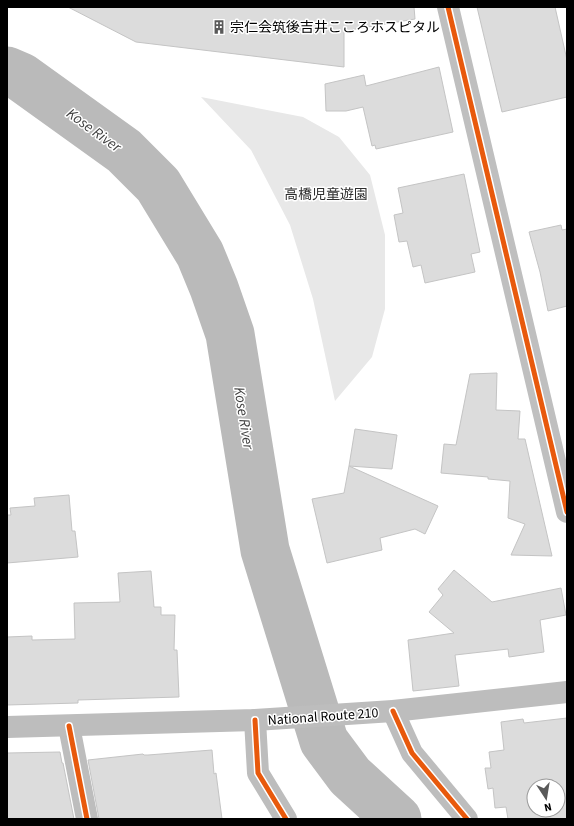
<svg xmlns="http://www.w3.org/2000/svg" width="574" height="826" viewBox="0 0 574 826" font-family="'Source Sans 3','Noto Sans JP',sans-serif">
<rect width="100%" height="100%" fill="#fff"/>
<path fill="#e8e8e8" d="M201,97l102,20 36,20 31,38 15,60v74l-13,48 -37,44 -22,-102 -23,-74 -39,-75z"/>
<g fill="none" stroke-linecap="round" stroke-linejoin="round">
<path stroke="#bababa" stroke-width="49" d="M7,71l14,6 103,74 34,34 42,69 14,34 16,46 35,216 59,191 26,35 47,43"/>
</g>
<g fill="#dcdcdc" stroke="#c4c4c4" fill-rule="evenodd">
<path d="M68,7h346l1,12 -71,12v36l-208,-25z"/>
<path d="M477,7h78l12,53v37l-65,15z"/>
<path d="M439,67l14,65 -77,17 -1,-4 -3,1 -9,-39 -17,4h-20l-1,-27 39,-9 2,11z"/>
<path d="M464,174l16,78 -9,2 4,18 -50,11 -4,-18 -8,2 -6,-26 -8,1 -5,-27 9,-2 -5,-25z"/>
<path d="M561,225l1,5 5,-1v77l-19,5 -8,-39 -11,-40z"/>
<path d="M497,373l-1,37 24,1 -2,28h7l27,117 -41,-1 14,-31 -17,-6 2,-37 -22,-2v-2l-47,-4 3,-29 12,1 14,-71z"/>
<path d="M355,429l42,6 -5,34 -43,-3z"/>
<path d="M349,466l89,40 -13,28 -10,-5 -35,9 2,12 -55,13 -15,-64 32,-6z"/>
<path d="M69,495l3,36h3l3,26 -71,6v-48h4l-1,-7 25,-2 -1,-8z"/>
<path d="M454,570l38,32 69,-14 5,27 -26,5 4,32 -35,5 -1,-8 -53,6 4,31 -46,5 -5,-51 46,-7 -25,-21 14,-17 -5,-6z"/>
<path d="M151,571l3,36h7v8h14l-1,35h3l2,47 -101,3v3l-71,2v-68l25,-1v4l43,-1 -1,-36 46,-1 -2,-29z"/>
<path d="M567,718v101h-59l-2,-12 -11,1 -2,-20 -5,1 -3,-21h6l-2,-16 15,-2 -3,-28 22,-3 1,4zM534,786h24v24h-24z"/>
<path d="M212,750l2,24 2,-1 6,46h-123l-11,-59 55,-6 1,1h4z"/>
<path d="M60,752l2,11h1l11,56h-67v-66z"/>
</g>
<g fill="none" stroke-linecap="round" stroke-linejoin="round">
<g stroke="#bdbdbd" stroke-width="22">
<path d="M393,711l19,42 55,66"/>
<path d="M255,720l3,53 28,46"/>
<path d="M69,726l18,93"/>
</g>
<path stroke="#bfbfbf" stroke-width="22" d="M448,7l119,505"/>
<path stroke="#bdbdbd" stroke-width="22" d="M7,727l248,-7 138,-9 174,-19"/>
<defs>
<g id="cycleway">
<path d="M448,7l119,505"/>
<path d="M393,711l19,42 55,66"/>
<path d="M255,720l3,53 28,46"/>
<path d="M69,726l18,93"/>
</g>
</defs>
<use href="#cycleway" stroke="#fff" stroke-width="8"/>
<use href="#cycleway" stroke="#e8590c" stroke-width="5"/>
</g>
<defs>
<symbol id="building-bare" viewBox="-9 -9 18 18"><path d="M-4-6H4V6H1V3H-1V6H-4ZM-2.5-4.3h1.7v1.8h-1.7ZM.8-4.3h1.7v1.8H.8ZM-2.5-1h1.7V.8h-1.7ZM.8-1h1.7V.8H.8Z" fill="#595959" stroke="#fff" stroke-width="2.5" paint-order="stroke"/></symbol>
</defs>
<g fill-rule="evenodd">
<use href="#building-bare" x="209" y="17" width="20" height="20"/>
</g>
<g text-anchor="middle" stroke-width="3" stroke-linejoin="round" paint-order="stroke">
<g font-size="14" fill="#000" stroke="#fff" text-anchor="start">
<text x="230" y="32">宗仁会筑後吉井こころホスピタル</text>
</g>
<g font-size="14" fill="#2d2d2d" stroke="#fff">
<text x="326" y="199">高橋児童遊園</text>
</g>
<g font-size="14" fill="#000" stroke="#fff">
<text transform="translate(323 716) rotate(-4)" y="5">National Route 210</text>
</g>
<g font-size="15" font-style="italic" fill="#3e3e3e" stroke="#fff">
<text transform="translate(94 130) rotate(36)" y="5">Kose River</text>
<text transform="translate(244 418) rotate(81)" y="5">Kose River</text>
</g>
</g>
<rect width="574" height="826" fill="none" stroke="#000000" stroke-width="16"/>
<g transform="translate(546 798) rotate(168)"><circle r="19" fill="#ffffff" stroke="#999999"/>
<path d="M0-3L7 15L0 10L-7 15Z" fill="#595959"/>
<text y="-6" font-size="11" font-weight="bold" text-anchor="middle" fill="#000000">N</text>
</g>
</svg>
